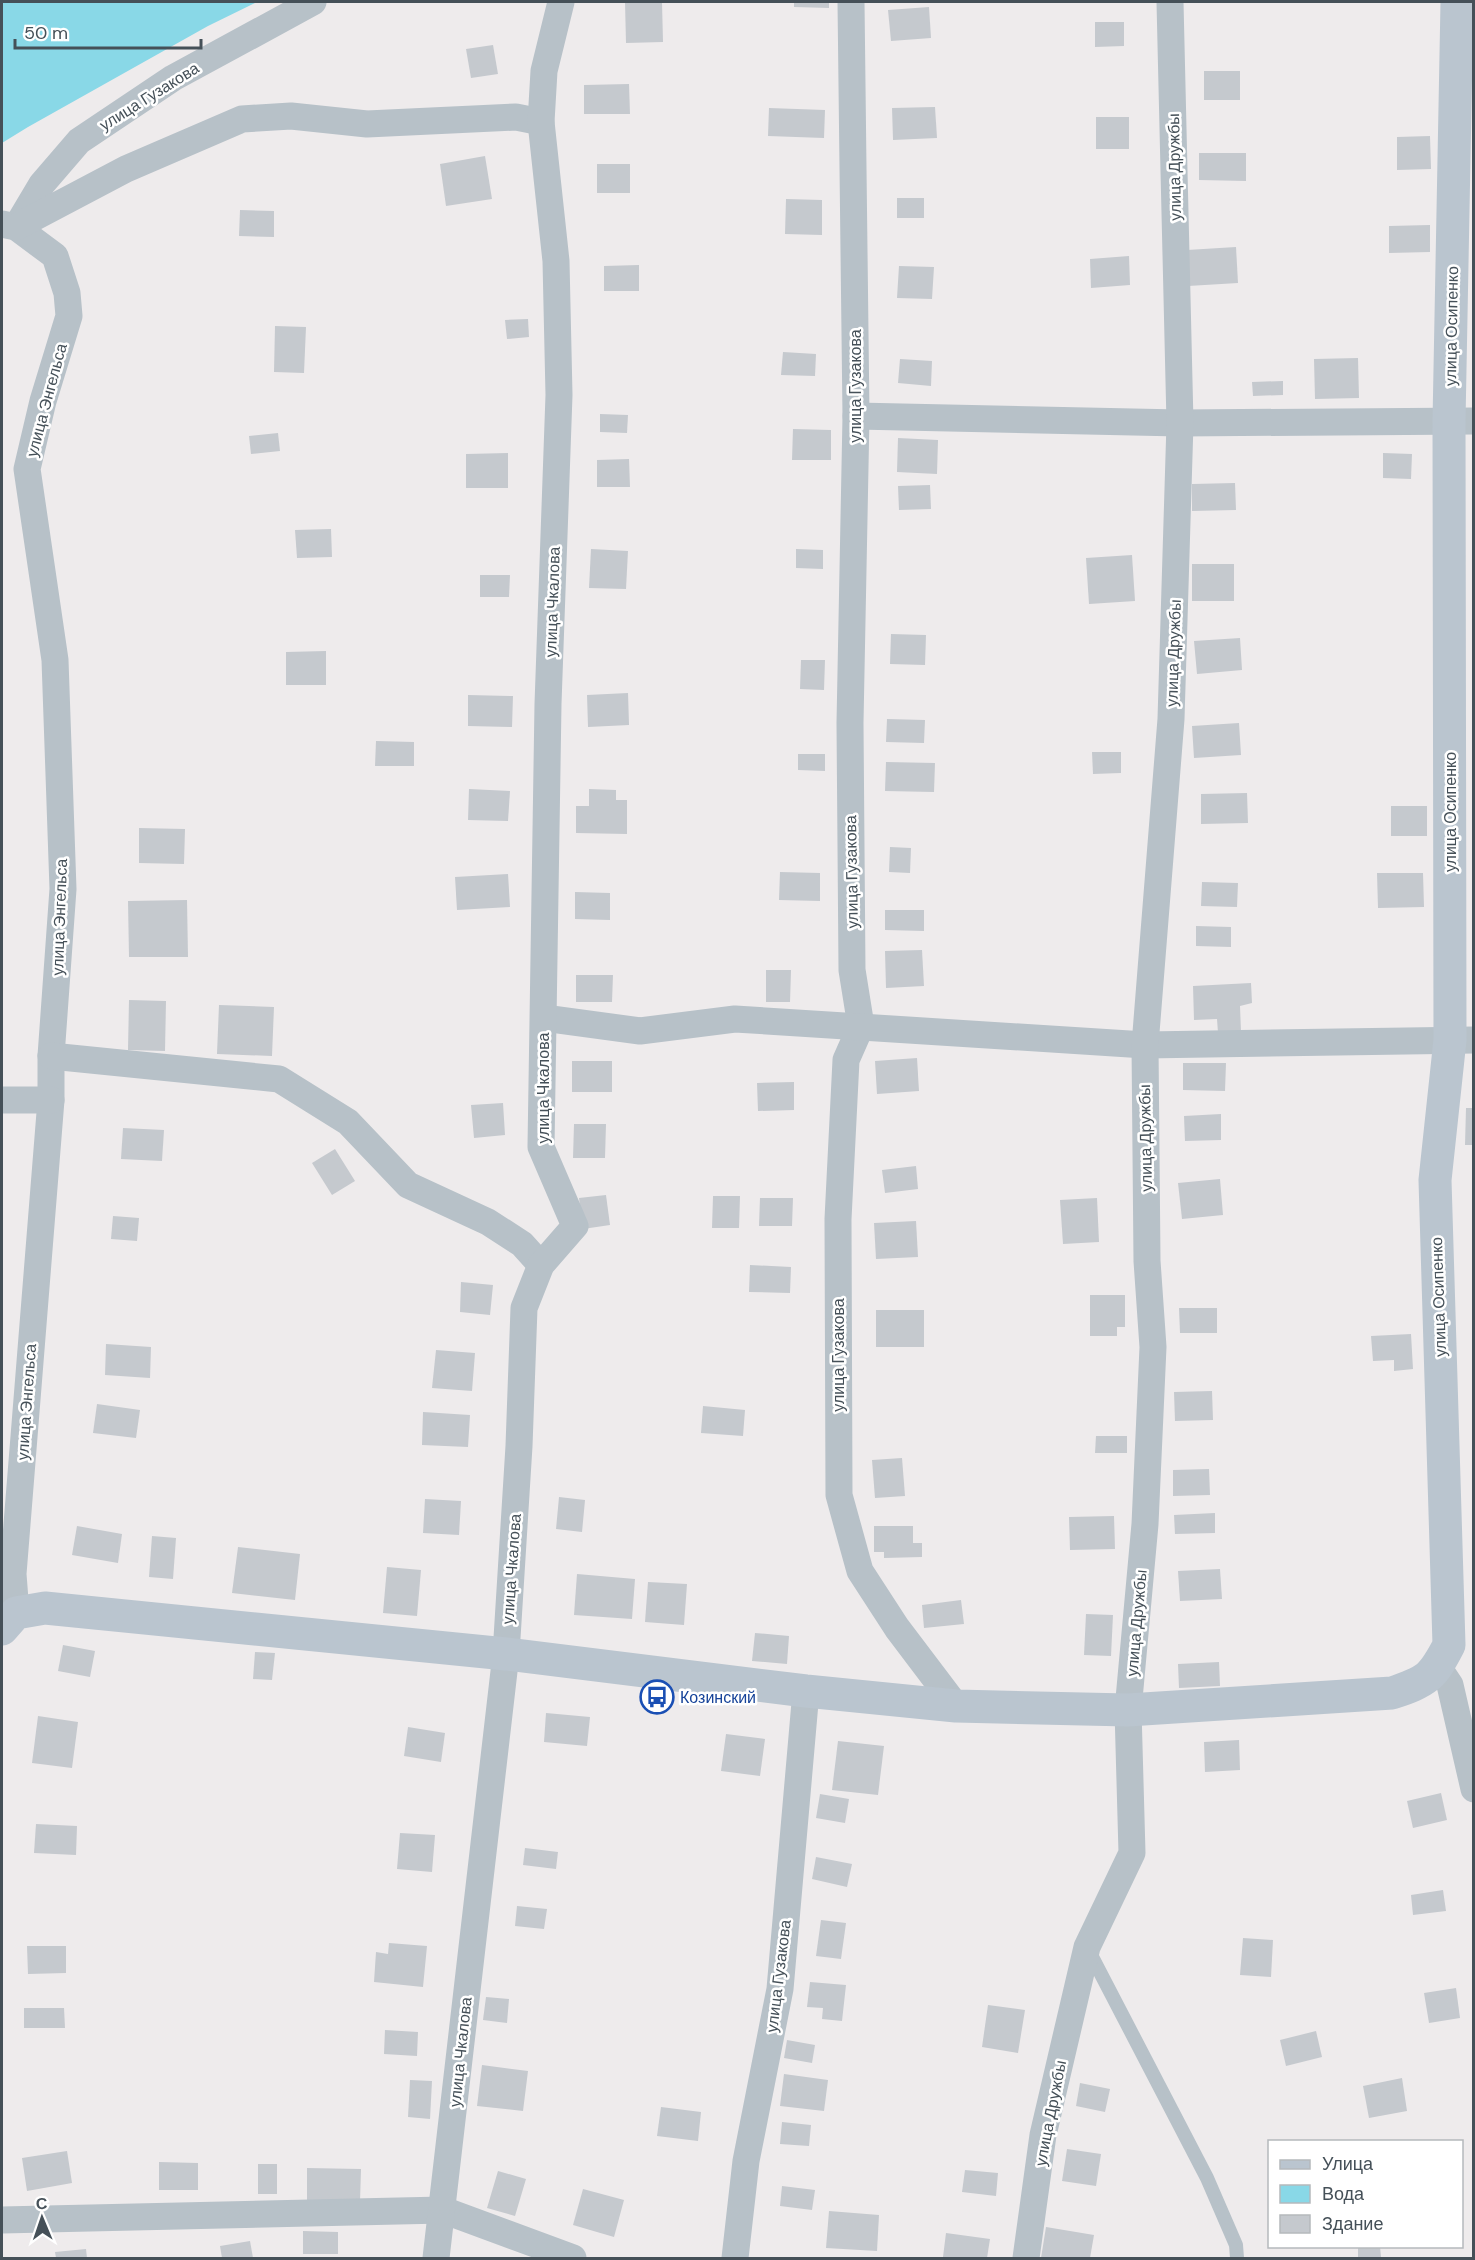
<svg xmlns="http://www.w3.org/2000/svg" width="1475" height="2260" viewBox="0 0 1475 2260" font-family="'DM Sans',sans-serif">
<rect width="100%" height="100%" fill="#eeebec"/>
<path fill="#89d8e7" d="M2,2h255l-49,24 -180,101 -26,16z"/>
<g fill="#c5c9ce">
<path d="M625,2h37l1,40 -37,1z"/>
<path d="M794,2h35v6l-35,-1z"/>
<path d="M929,7l2,31 -40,3 -3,-31z"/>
<path d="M1095,22h29v24l-29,1z"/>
<path d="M493,45l5,29 -27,4 -5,-29z"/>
<rect x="1204" y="71" width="36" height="29"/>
<path d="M629,84l1,30h-46v-29z"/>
<path d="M935,107l2,31 -44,2 -1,-32z"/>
<path d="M769,108l56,2 -1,28 -56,-2z"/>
<rect x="1096" y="117" width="33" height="32"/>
<path d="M1430,136l1,33 -34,1v-33z"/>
<path d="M1199,153h47v28l-47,-1z"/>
<path d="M485,156l7,43 -46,7 -6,-42z"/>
<rect x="597" y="164" width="33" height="29"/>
<rect x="897" y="198" width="27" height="20"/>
<path d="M786,199l36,1v35l-37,-1z"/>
<path d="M240,210l34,1v26l-35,-1z"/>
<path d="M1430,225v27l-41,1v-27z"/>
<path d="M1236,247l2,36 -50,3 -1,-36z"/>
<path d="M1129,256l1,29 -39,3 -1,-29z"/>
<path d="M639,265v26h-35v-25z"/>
<path d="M899,266l35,1 -2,32 -35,-1z"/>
<path d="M528,319l1,18 -22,2 -2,-19z"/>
<path d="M275,326l31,1 -2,46 -30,-1z"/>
<path d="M783,352l33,2 -1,22 -34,-1z"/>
<path d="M1358,358l1,40 -44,1 -1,-40z"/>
<path d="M900,359l32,2 -1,25 -33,-3z"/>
<path d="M1283,381v14l-30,1 -1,-14z"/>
<path d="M600,414l28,1 -1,18 -27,-1z"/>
<path d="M793,429l38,1v30h-39z"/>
<path d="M278,433l2,18 -29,3 -2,-18z"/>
<path d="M898,438l40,2 -1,34 -40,-2z"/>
<path d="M508,453v35h-42v-34z"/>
<path d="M1383,453l29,1 -1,25 -28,-1z"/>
<path d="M629,459l1,28h-33v-27z"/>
<path d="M1235,483l1,27 -44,1v-27z"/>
<path d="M930,485l1,24 -32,1 -1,-24z"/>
<path d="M331,529l1,28 -35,1 -2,-28z"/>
<path d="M591,549l37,2 -2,38 -37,-1z"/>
<path d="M796,549l27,1v19l-27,-1z"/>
<path d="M1132,555l3,46 -46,3 -3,-46z"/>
<rect x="1192" y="564" width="42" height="37"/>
<path d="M480,575h30l-1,22h-29z"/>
<path d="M891,634l35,1 -1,30 -35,-1z"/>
<path d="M1240,638l2,32 -45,4 -3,-33z"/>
<path d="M326,651v34h-40v-33z"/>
<path d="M801,660h24l-1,30 -24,-1z"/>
<path d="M628,693l1,32 -41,2 -1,-32z"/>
<path d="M468,695l45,1 -1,31 -44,-1z"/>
<path d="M887,719l38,1 -1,23 -38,-1z"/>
<path d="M1239,723l2,32 -47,3 -2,-32z"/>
<path d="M376,741l38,1v24h-39z"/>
<path d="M1092,752h29v21l-28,1z"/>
<path d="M798,754h27v17l-27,-1z"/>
<path d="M886,762l49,1 -1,29 -49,-1z"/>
<path d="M469,789l41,2 -2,30 -40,-1z"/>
<path d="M589,789l27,1v10h11v34l-51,-1v-27h13z"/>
<path d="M1247,793l1,30 -47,1v-30z"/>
<rect x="1391" y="806" width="36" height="30"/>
<path d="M139,828l46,1 -1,35 -45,-1z"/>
<path d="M890,847l21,1 -1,25 -21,-1z"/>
<path d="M780,872l40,1v28l-41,-1z"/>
<path d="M1377,873h46l1,34 -46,1z"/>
<path d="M508,874l2,33 -53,3 -2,-33z"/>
<path d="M1202,882l36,1 -1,24 -36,-1z"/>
<path d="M575,892l35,1v27l-35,-1z"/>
<path d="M187,900l1,57h-59l-1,-56z"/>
<path d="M885,910h39v21l-39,-1z"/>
<path d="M1196,926l35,1v20l-35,-1z"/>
<path d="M922,950l2,36 -38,2 -1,-37z"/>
<path d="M766,970h25l-1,32h-24z"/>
<path d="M576,975h37l-1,27h-36z"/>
<path d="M1251,983l1,20 -12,3 1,26 -23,1 -1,-14 -23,1 -1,-34z"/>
<path d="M129,1000l37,1 -1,50 -37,-1z"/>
<path d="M219,1005l55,2 -2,49 -55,-2z"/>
<path d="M917,1058l2,33 -42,3 -2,-33z"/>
<rect x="572" y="1061" width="40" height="31"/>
<path d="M1183,1063h43l-1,28 -42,-1z"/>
<path d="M794,1082v28l-36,1 -1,-28z"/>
<path d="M503,1103l2,32 -31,3 -3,-33z"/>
<path d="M1466,1108h8v37h-9z"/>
<path d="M1221,1114v26l-36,1 -1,-25z"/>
<path d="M574,1124h32l-1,34h-32z"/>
<path d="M123,1128l41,2 -2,31 -41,-2z"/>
<path d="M335,1149l20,32 -23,14 -20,-32z"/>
<path d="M916,1166l2,23 -33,4 -3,-23z"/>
<path d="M1220,1179l3,36 -41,4 -4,-36z"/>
<path d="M606,1195l4,30 -27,4 -4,-31z"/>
<path d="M713,1196h27l-1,32h-27z"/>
<path d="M760,1198h33l-1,28h-33z"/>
<path d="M1097,1198l2,44 -36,2 -3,-44z"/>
<path d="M113,1216l26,2 -2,23 -26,-2z"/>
<path d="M916,1221l2,36 -42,2 -2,-36z"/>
<path d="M750,1265l41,2 -1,26 -41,-1z"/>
<path d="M461,1282l32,3 -3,30 -30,-3z"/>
<path d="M1090,1295h35v32h-8v9h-27z"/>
<path d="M1179,1308h38v25h-37z"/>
<rect x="876" y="1310" width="48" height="37"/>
<path d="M1411,1334l2,35 -19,2v-11l-21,1 -2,-25z"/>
<path d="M106,1344l45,3 -1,31 -45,-3z"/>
<path d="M436,1350l39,3 -3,38 -40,-3z"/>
<path d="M1212,1391l1,29 -38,1 -1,-29z"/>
<path d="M97,1404l43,6 -4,28 -43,-5z"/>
<path d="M703,1406l42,4 -2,26 -42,-3z"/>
<path d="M423,1412l47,3 -2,32 -46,-2z"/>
<path d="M1096,1436h31v17h-32z"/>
<path d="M902,1458l3,38 -30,2 -3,-38z"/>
<path d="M1209,1469l1,26 -37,1v-26z"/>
<path d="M559,1497l26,3 -3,32 -26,-3z"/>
<path d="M425,1499l36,2 -2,34 -36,-2z"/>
<path d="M1215,1513v20l-40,1 -1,-19z"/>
<path d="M1114,1516l1,33 -45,1 -1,-33z"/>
<path d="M77,1526l45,8 -4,29 -46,-8z"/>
<path d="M874,1526h39v17h9v14l-38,1v-6h-10z"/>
<path d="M152,1536l24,2 -3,41 -24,-2z"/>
<path d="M238,1547l62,7 -5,46 -63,-7z"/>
<path d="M387,1567l34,3 -4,46 -34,-3z"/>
<path d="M1220,1569l2,30 -42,2 -2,-30z"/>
<path d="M577,1574l58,5 -3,40 -58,-4z"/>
<path d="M648,1582l39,2 -3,41 -39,-3z"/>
<path d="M961,1600l3,24 -40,4 -2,-23z"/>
<path d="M1086,1614l27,1 -2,41 -27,-1z"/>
<path d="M755,1633l34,3 -2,28 -35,-3z"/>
<path d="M63,1645l32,6 -5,26 -32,-6z"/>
<path d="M255,1652l20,1 -3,27 -19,-1z"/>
<path d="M1219,1662l1,24 -41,2 -1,-24z"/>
<path d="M546,1713l44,4 -3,29 -43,-4z"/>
<path d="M38,1716l40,6 -6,46 -40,-5z"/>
<path d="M408,1727l37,6 -4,29 -37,-6z"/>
<path d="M726,1734l39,5 -5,37 -39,-5z"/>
<path d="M1239,1740l1,30 -35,2 -1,-30z"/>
<path d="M838,1741l46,5 -6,49 -46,-5z"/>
<path d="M1441,1793l6,27 -34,8 -6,-27z"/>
<path d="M820,1794l29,5 -4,24 -29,-5z"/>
<path d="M36,1824l41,2 -1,29 -42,-2z"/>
<path d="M400,1833l35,2 -3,37 -35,-3z"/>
<path d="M525,1848l33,4 -2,17 -33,-4z"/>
<path d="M816,1857l36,7 -5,23 -35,-8z"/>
<path d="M1443,1890l3,21 -33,4 -2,-20z"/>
<path d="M517,1906l30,3 -3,20 -29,-3z"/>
<path d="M821,1920l25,3 -5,36 -25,-3z"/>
<path d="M1243,1938l30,2 -2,37 -31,-2z"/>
<path d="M389,1943l38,3 -4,41 -49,-5 2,-30 12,2z"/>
<path d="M27,1946h39v27l-38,1z"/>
<path d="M810,1982l36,3 -4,36 -20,-2 1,-11 -16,-1z"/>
<path d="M1456,1988l4,30 -31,5 -5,-30z"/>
<path d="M486,1997l23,2 -2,24 -24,-3z"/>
<path d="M988,2005l37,5 -7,43 -36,-6z"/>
<path d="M24,2008h40l1,20h-41z"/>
<path d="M385,2030l33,2 -1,24 -33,-2z"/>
<path d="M1316,2031l6,26 -36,9 -6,-26z"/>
<path d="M787,2040l28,5 -3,18 -28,-5z"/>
<path d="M482,2065l46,6 -5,40 -46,-5z"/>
<path d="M784,2074l44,6 -4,31 -44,-5z"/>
<path d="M1402,2078l5,33 -38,7 -6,-32z"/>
<path d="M410,2080l22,1 -2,38 -22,-2z"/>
<path d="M1080,2083l30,6 -5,23 -29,-6z"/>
<path d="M661,2107l40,5 -3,29 -41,-5z"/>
<path d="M782,2122l29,3 -2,21 -29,-2z"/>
<path d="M1067,2149l34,5 -5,32 -34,-5z"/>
<path d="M67,2151l5,32 -45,8 -5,-33z"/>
<path d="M159,2162l39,1v27h-39z"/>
<rect x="258" y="2164" width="19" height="30"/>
<path d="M307,2168l54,1 -1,33h-53z"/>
<path d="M965,2170l33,3 -2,23 -34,-4z"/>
<path d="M498,2171l28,8 -11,37 -28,-8z"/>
<path d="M782,2186l33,4 -3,20 -32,-4z"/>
<path d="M583,2189l41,11 -10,37 -41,-12z"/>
<path d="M829,2211l50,4 -2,36 -51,-3z"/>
<path d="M1046,2227l48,8 -4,23h-49z"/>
<path d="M303,2231l35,1v22h-35z"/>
<path d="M946,2233l44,6 -3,19 -44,-1z"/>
<path d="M250,2241l3,17h-31l-2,-12z"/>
<path d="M1358,2246h22l1,11 -23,1z"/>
<path d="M86,2249l1,9h-31l-1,-6z"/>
</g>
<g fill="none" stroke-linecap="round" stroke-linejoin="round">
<path stroke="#b7c1c8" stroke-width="14" d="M1089,1951l118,227 29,67 1,13"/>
<g stroke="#b7c1c8" stroke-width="27">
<path d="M851,2l5,414 -6,307 2,247 9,56 -15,34 -8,159 1,276 21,76 37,57 59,78"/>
<path d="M2,224l14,3 39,29 12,37 2,23 -26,85 -16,68 28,191 8,229 -12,167v44l-38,474 3,39"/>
<path d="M17,226l25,-42 37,-43 94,-63 140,-76"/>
<path d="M16,227l110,-58 116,-50 49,-3 76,8 149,-7 25,5"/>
<path d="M856,416l324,7 294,-2"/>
<path d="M544,1018l96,13 95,-12 410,26 329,-5"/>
<path d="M51,1056l228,23 69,43 60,63 80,37 34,22 19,21"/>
<path d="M2,1100h49"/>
<path d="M1438,1667l12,18 24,104"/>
<path d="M2,2220l441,-10 130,48"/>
<path d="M436,2258l70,-604 13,-208 5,-138 17,-43 34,-39 -34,-79 7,-443 11,-309 -3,-134 -15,-139 3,-51 17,-69"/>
<path d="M735,2258l11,-97 34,-172 26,-298"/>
<path d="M1026,2258l17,-123 44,-188 45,-94 -4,-143 17,-186 8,-177 -6,-86 -2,-216 26,-326 9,-296 -10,-421"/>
</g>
<path stroke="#bac5cf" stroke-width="33" d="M2,1629l14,-16 29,-5 461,46 300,37 150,15 172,4 264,-17c35,-12 40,-15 57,-48l-14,-465 15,-140 -1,-619 8,-419"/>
</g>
<defs>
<symbol id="bus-ring" viewBox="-11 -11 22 22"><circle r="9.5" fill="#fff" stroke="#1a4fb4" stroke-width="1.5"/><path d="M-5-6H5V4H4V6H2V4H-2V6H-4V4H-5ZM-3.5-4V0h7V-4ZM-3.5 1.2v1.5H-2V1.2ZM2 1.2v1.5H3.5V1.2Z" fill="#1a4fb4"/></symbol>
</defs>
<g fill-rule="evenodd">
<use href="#bus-ring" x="638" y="1678" width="38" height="38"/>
</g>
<g text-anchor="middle" stroke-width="5" stroke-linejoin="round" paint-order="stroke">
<g font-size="16" fill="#455058" stroke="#fff">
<text transform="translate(149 96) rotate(-32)" y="6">улица Гузакова</text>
<text transform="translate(1174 167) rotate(-91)" y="6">улица Дружбы</text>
<text transform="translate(1451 326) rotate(-89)" y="6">улица Осипенко</text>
<text transform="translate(855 386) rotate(-90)" y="6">улица Гузакова</text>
<text transform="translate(46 400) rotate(-75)" y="6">улица Энгельса</text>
<text transform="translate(552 602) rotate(-88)" y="6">улица Чкалова</text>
<text transform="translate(1173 653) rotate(-88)" y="6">улица Дружбы</text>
<text transform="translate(1450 812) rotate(-90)" y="6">улица Осипенко</text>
<text transform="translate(851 872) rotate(-91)" y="6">улица Гузакова</text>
<text transform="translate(59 917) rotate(-88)" y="6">улица Энгельса</text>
<text transform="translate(543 1088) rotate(-90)" y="6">улица Чкалова</text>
<text transform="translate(1145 1138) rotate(-91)" y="6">улица Дружбы</text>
<text transform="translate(1438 1297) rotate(-92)" y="6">улица Осипенко</text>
<text transform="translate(838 1355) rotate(-90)" y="6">улица Гузакова</text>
<text transform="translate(26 1402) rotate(-86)" y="6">улица Энгельса</text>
<text transform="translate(511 1569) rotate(-86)" y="6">улица Чкалова</text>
<text transform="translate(1136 1623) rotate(-85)" y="6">улица Дружбы</text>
<text transform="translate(778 1976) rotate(-83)" y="6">улица Гузакова</text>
<text transform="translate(460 2052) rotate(-84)" y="6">улица Чкалова</text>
<text transform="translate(1050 2113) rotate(-79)" y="6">улица Дружбы</text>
</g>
<g font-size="16" fill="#164399" stroke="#fff" text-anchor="start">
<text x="680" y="1703">Козинский</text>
</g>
</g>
<rect width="1475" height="2260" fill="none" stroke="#455058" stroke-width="6"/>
<rect x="1268" y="2140" width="195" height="108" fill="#ffffff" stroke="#b5b9bc" stroke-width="1.5"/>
<rect x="1280" y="2160" width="30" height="9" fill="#bac5cf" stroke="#b5b9bc" stroke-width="1.5"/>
<text x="1322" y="2170" font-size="18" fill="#455058">Улица</text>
<rect x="1280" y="2185" width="30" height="18" fill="#89d8e7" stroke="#b5b9bc" stroke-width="1.5"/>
<text x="1322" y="2200" font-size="18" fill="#455058">Вода</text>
<rect x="1280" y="2215" width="30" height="18" fill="#c5c9ce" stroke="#b5b9bc" stroke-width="1.5"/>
<text x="1322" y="2230" font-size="18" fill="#455058">Здание</text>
<g transform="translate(42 2218) rotate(358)" stroke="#ffffff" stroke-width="4.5" paint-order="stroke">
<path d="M0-4.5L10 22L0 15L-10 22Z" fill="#455058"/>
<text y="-9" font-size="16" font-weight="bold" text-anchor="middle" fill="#455058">С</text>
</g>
<path d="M15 39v9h186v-9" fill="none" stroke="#455058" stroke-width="3"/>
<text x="24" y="39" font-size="18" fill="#455058" stroke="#ffffff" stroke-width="4.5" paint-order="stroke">50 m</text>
</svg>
